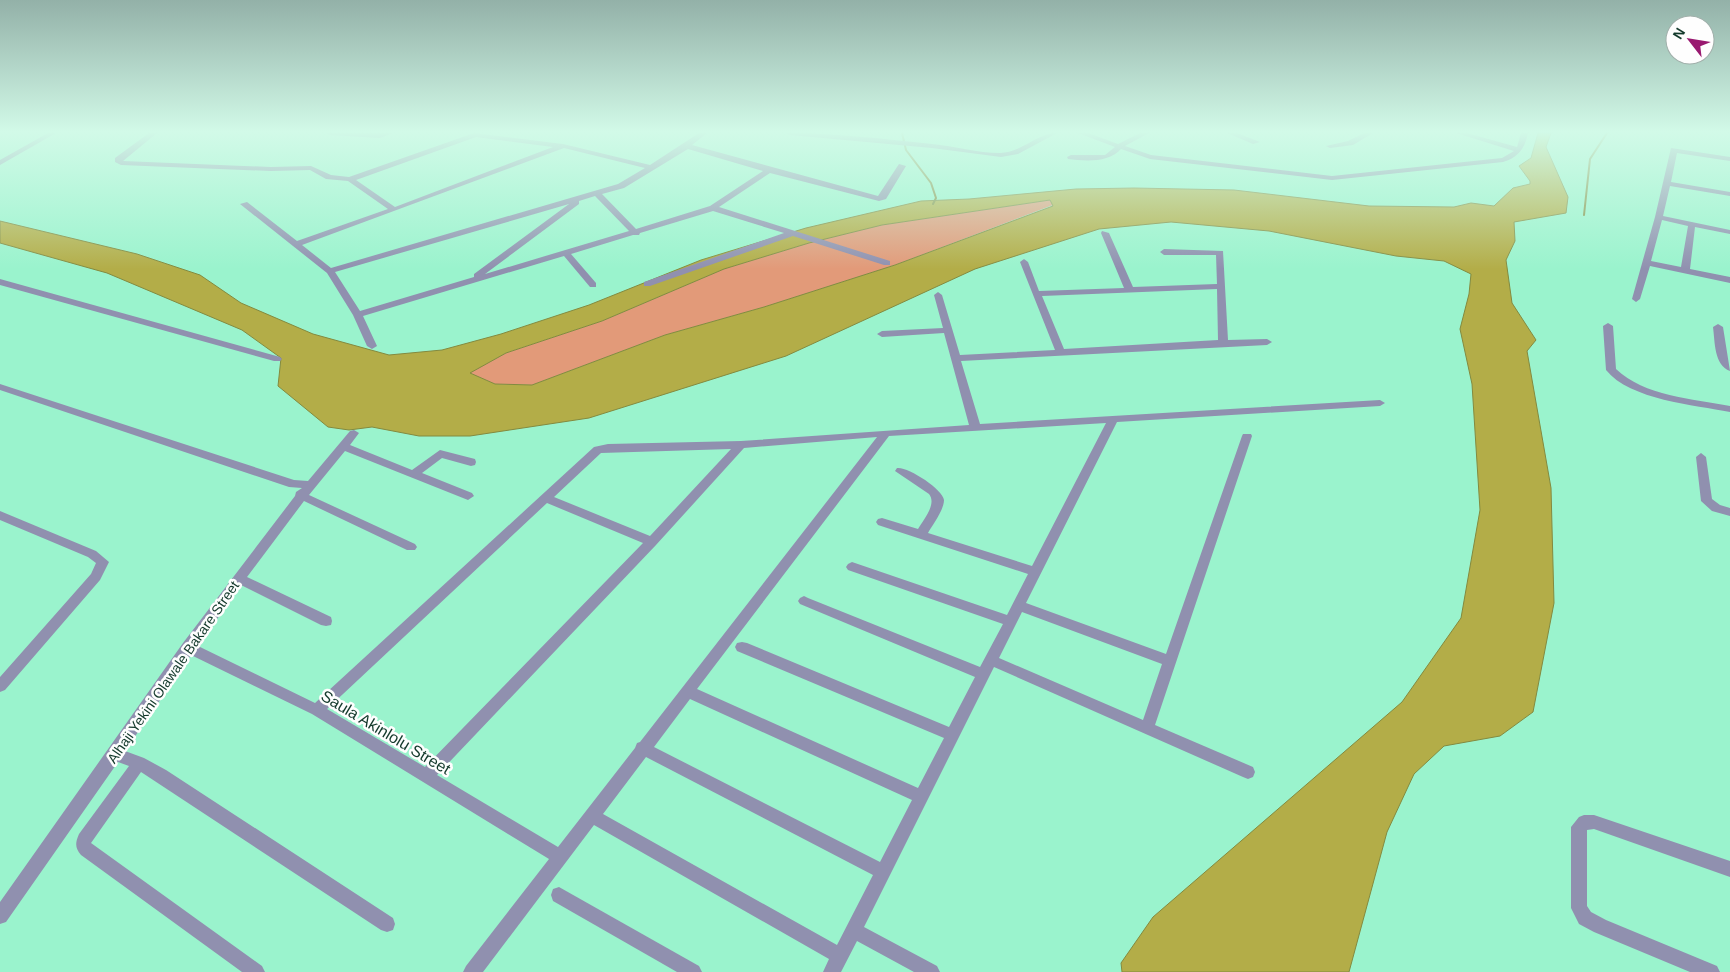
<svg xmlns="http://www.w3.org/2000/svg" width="1730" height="972" viewBox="0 0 1730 972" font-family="Arial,sans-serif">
<rect width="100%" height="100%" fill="#9af3cd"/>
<path fill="#e29a79" d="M1050,200l3,5 -158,60 -131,42 -99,28 -133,50 -37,-1 -26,-11 37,-20 96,-32 122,-52 85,-26 73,-18z"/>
<path fill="#b3ad48" stroke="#838a3f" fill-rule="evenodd" d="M1538,133h13l-5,14 22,50 -2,16 -52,9 1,19 -9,19 6,43 24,37 -9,11 24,137 3,115 -21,109 -33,24 -56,10 -30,28 -27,58 -38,140h-227l-1,-9 32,-46 249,-215 59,-84 19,-108 -8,-126 -12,-55 9,-35 2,-20 -27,-13 -48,-5 -127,-25 -98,-9 -72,7 -124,40 -189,87 -197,62 -119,18h-51l-47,-9 -23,3 -21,-3 -50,-41 3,-28 -39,-28 -135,-57 -107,-30v-22l137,33 63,21 41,28 72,31 76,21 53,-5 59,-16 88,-29 112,-45 105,-32 115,-27 48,-2 107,-10 58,-1 100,2 135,16 85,1 17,-4 23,3 19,-18 17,-4v-3l-11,-15 12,-8zM1050,200l3,6 -158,59 -131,42 -99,28 -133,50 -37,-1 -25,-11 36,-20 96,-32 122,-52 85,-26 73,-18z"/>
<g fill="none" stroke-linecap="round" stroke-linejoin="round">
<g stroke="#838a3f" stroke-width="2">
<path d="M902,133l4,17 25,33 5,15 -3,6"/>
<path d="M1584,215l6,-56 17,-26"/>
</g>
<g fill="#9090af" fill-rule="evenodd">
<path d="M48,133h8l-56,32v-5z"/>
<path d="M149,133h8l-34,28 148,6 40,-1 20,9 18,2 125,-44 89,11 87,21 49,-32h8l-15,12 186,51 21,-32 7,2 -20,33 -7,2 -109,-28 -51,34 171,54v4h-6l-91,-29 -143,50h-6v-4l140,-49 -71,-22 -73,22 -1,2h-6l-62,19 25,29v4h-6l-26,-31 -201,60 14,30 -5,3 -5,-3 -14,-31 -26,-42 -87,-69 7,-2 50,39 91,-32 -40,-28 -22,-2 -16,-9 -39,1 -150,-6 -6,-3v-4zM476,137l77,10 -158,60 -39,-27zM564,148l81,20 -27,16 -287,84 -29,-23zM688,149l75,22 -53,35 -74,23 -34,-35 22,-6zM595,196l34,35 -144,43 94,-70v-3zM569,204l-95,70v3l-114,34 -25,-39z"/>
<path d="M327,133h66l-13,5 -50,-3z"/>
<path d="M787,133c48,0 97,6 145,11 22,2 46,9 68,9 21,0 37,-20 57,-20l-39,21 -17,3 -69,-9 -142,-13z"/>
<path d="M1078,133h10l30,11 22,-11h9l-24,13 26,9 181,21 170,-18 12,-7 -58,-18h11l50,14 4,-14h7c-3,15 -10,25 -25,29l-171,18 -182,-21 -29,-10c-12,14 -36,12 -53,10l-1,-2 4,-2h34l10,-8z"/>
<path d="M1227,133h10l23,9 -7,2z"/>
<path d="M1364,133h9l-20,12 -23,3 -4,-2 22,-5z"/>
<path d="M1671,148l59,9v4l-53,-8 -6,29 59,10v4l-60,-10 -7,30 67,14v4l-35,-7 -5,42 40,8v6l-80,-17 -10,33 -4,3 -4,-3 23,-82zM1662,220l26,6 -7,41 -30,-6z"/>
<path d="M1102,231l7,2 24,54 84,-3 -1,-29h-52l-4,-3 4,-3 59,2 5,89 39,-1 5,3 -5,3 -306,16 19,63 400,-24 5,3 -5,3 -263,16 -91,181 140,51 76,-218 1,-2h8l1,2 -97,289 98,42 2,5 -2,5 -5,2 -5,-2 -249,-110 -130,260 73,39 3,6h-26l-57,-31 -16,31h-18l6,-13 -235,-134 -111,147h-20l3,-6 83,-107 -237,-145 -121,-59 -66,96 19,7 22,12 227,148 2,6 -2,6 -6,2 -6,-2 -240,-158 -50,71 171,123 3,6h-23l-161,-117c-6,-7 -6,-12 -2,-21l50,-68 -11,-4 -112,160 -6,2v-22l183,-259 112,-147 1,-4 6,-4 -13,-1 -289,-97v-6l294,96 14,1 42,-50 4,-1 5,3 -9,12 62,25 28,-20 35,9 1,3 -1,3 -4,1 -29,-8 -20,15 50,20 2,3 -6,4 -123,-49 -36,44 106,49 2,3 -2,3h-8l-103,-49 -57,76 84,40 1,4 -1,4 -5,1 -5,-1 -80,-40 -43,61 117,57 279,-256 14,-3 133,-3 228,-16 -25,-92 -62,4 -5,-3 5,-3 61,-3 -9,-33 4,-3 4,3 18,60 95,-5 -35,-88 4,-3 4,3 11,29 85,-3 -23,-55zM1217,289l1,51 -154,9 -22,-53zM1106,423l-74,143 -104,-33c5,-9 16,-23 16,-33 -1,-11 -37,-34 -47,-32l-2,3 34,23c8,10 -5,25 -11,35l-36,-11 -4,1 -2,3 2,3 150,49 -21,41 -155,-53 -4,2 -2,3 2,3 155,54 -23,43 -172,-69 -4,-2 -4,2 -2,3 2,3 175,73 -26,50 -202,-84 -5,-1 -5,1 -2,4 2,4 207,87 -26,50 -221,-99 192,-253zM877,437l-237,305 -3,1 -2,5 -77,99 -121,-72 219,-230 88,-97zM731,449l-81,87 -96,-39 47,-44zM547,503l96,40 -218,224 -98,-58zM1022,612l140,52 -19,56 -144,-62zM690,699l222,101 -32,62 -226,-115zM646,757l227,118 -36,70 -234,-131z"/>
<path d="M0,279l280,78 2,2 -2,2h-6l-274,-76z"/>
<path d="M1608,323l5,3 3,43c28,27 77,30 114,37v6c-35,-7 -100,-12 -124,-42l-3,-44z"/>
<path d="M1718,324l5,3 7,44c-16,-6 -15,-29 -17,-44z"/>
<path d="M1701,453l5,4 6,42 8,6 10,3v8l-18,-5 -11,-10 -5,-44z"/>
<path d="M0,511l96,40 13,11 -9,18 -95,110 -5,2v-15l91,-103 5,-11 -8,-6 -88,-37z"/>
<path d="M1584,815h10l136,46v16l-136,-48 -7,1v76l4,6 15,8 111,46 3,6h-30l-96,-40 -15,-8 -8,-16v-81l8,-10z"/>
<path d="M559,887l140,79 3,6h-25l-124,-71 -2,-6 2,-6z"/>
</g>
</g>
<linearGradient id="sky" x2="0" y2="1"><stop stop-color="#93b1a8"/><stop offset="0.49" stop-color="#d2fae8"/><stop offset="1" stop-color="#d2fae8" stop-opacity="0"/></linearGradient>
<rect width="1730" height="269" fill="url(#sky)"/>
<g text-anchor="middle" stroke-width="5" stroke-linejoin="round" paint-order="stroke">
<g font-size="14" fill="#13392b" stroke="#fefefe">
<text transform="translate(173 672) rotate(-55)" y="5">Alhaji Yekini Olawale Bakare Street</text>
</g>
<g font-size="16" fill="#13392b" stroke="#fefefe">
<text transform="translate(386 732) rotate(31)" y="6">Saula Akinlolu Street</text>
</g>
</g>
<g transform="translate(1690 40) rotate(301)"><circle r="24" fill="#fefefe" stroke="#a0afaa"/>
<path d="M0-4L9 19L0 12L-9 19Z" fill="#991970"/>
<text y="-8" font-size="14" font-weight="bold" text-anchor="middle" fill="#13392b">N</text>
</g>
</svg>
